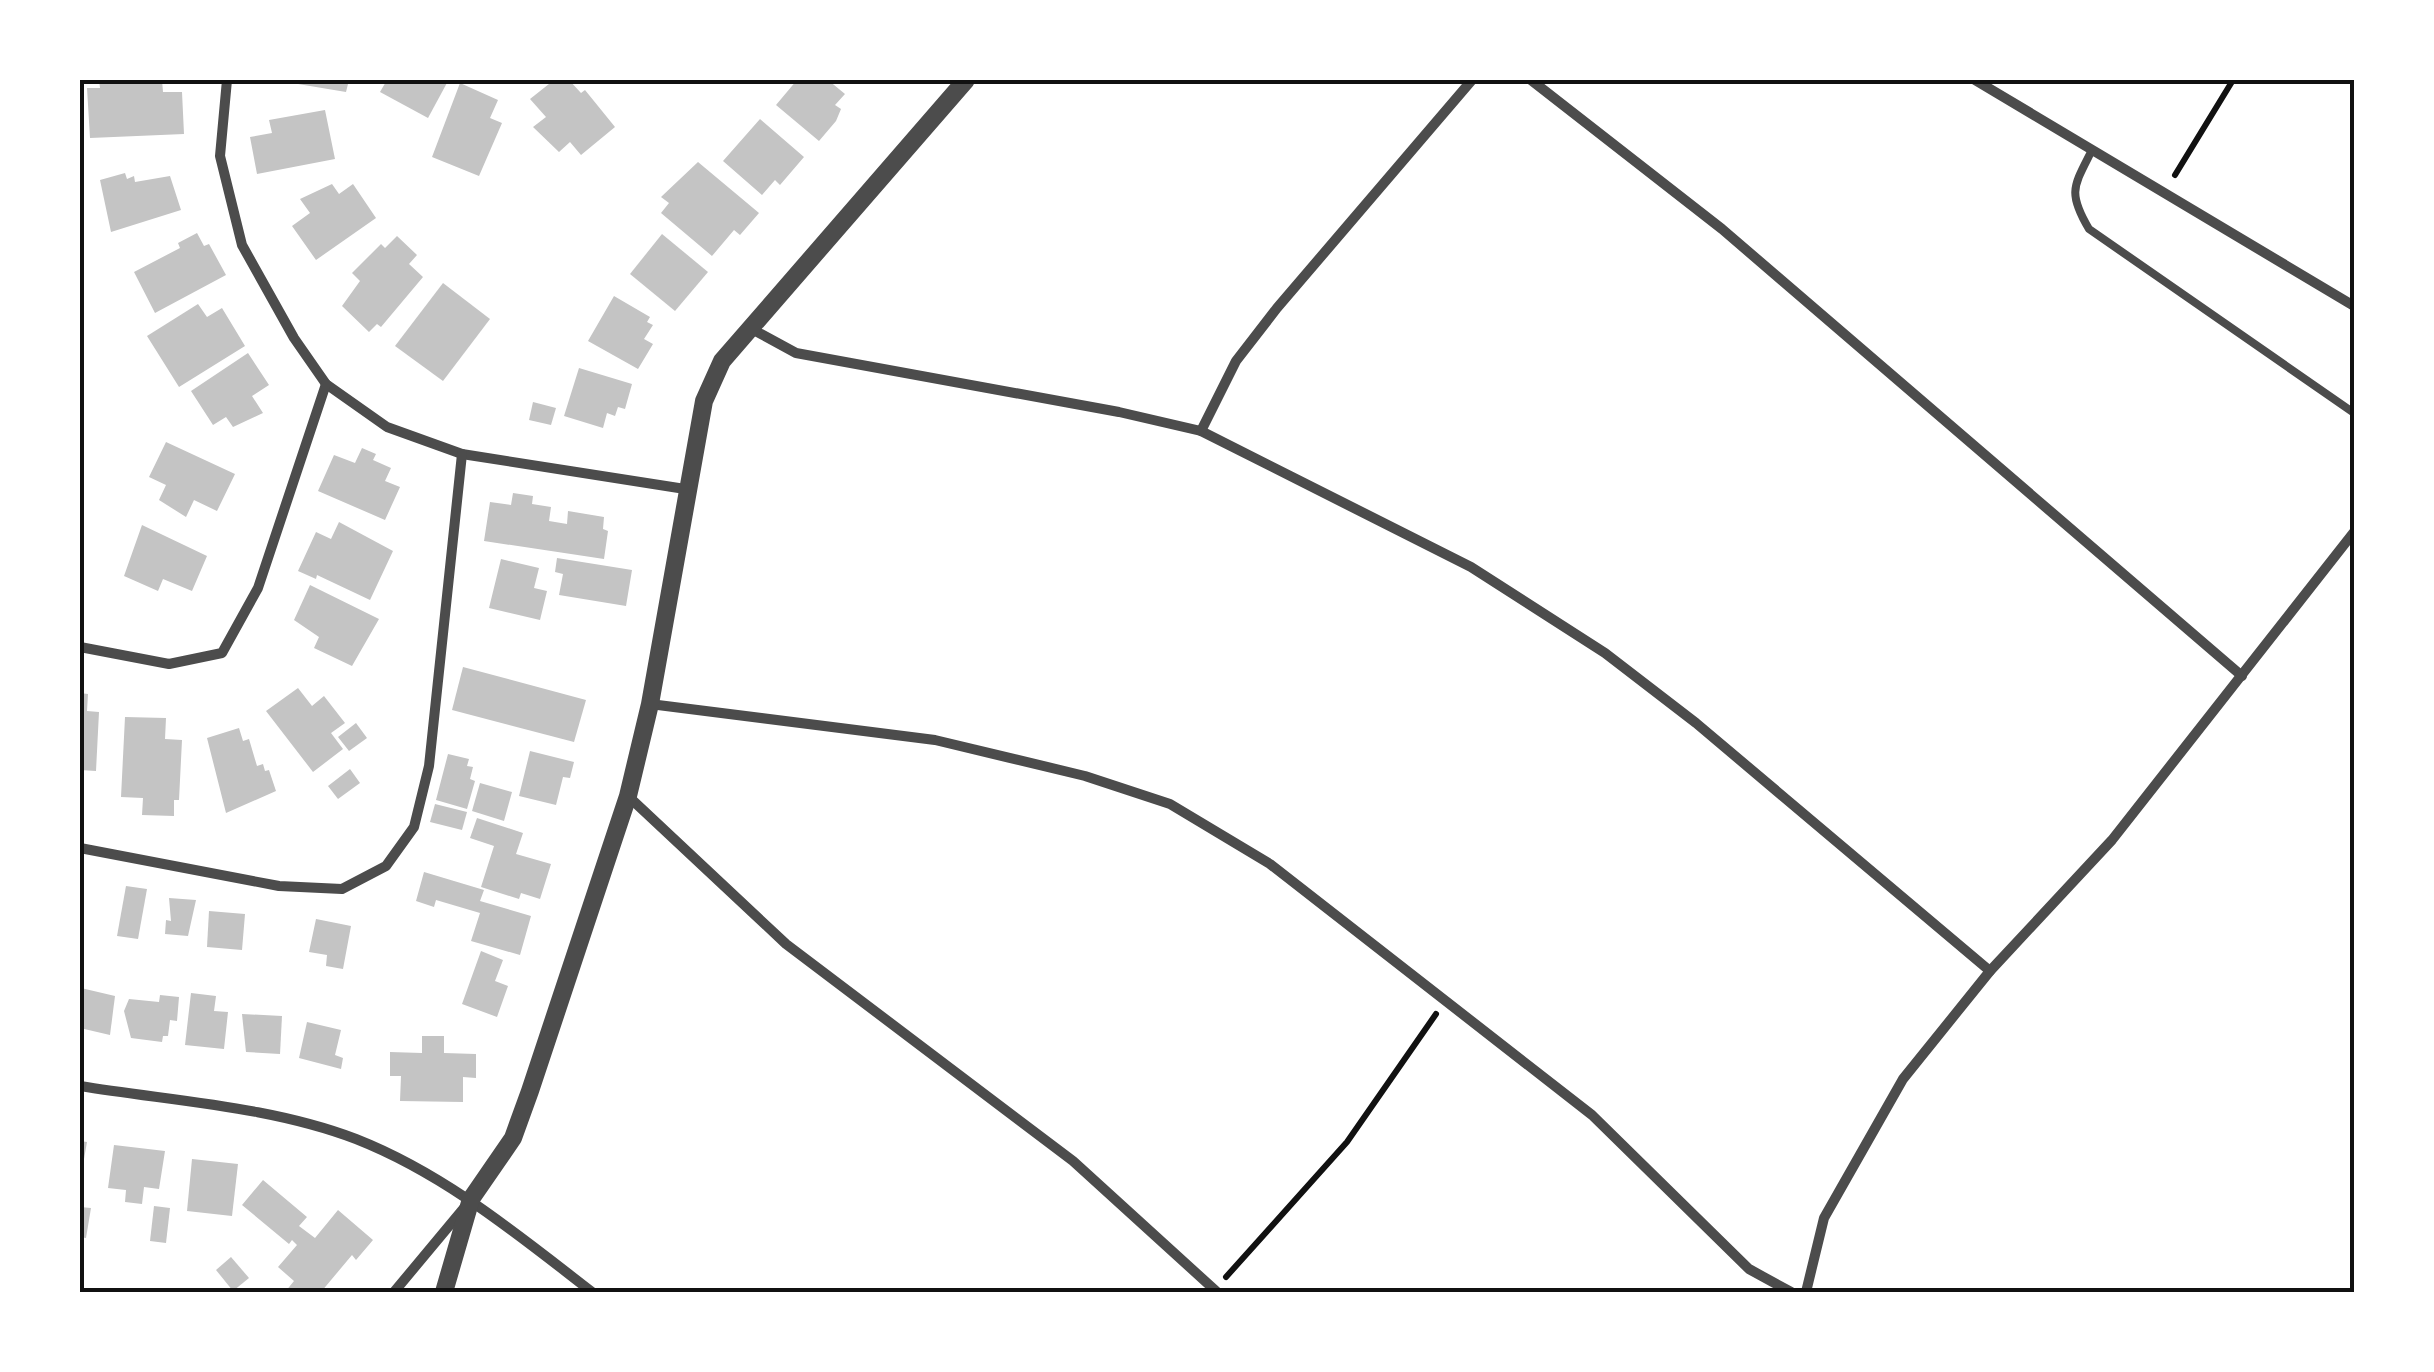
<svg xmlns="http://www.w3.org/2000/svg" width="2434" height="1372" viewBox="0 0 2434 1372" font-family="'Source Sans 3',sans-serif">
<rect width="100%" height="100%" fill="#fff"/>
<g fill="#c4c4c4">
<path d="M99,80h63l1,12h19l2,42 -94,4 -3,-50h13z"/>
<path d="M299,80h50l-3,12 -48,-8z"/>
<path d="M387,80h58l3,1 -20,37 -48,-26z"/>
<path d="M554,80h15l12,13 4,-3 30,37 -34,28 -11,-13 -11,10 -26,-25 13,-10 -16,-18z"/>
<path d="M797,80h31l17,14 -10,11 6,4 -5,12 -17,20 -43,-36z"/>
<path d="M460,83l38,17 -8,18 12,5 -23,53 -47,-19z"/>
<path d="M325,110l10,49 -78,15 -7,-37 22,-4 -3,-13z"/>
<path d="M760,119l44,38 -24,28 -5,-5 -13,15 -39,-34z"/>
<path d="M698,162l61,51 -19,22 -6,-5 -22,26 -51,-43 8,-10 -8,-6z"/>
<path d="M125,173l2,6 7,-3 1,6 35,-6 11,34 -70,22 -11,-52z"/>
<path d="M332,184l7,10 14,-10 23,34 -60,42 -24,-34 18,-13 -10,-14z"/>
<path d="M197,233l7,13 5,-2 17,31 -71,38 -21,-41 46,-24 -2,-5z"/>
<path d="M662,234l46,38 -33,39 -45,-37z"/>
<path d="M397,236l20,19 -8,9 14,13 -42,50 -4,-3 -8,8 -27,-26 18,-25 -8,-8 29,-29 4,4z"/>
<path d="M443,283l47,36 -47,62 -48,-35z"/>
<path d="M614,296l36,21 -3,5 6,3 -9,14 9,5 -15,25 -50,-28z"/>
<path d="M198,304l9,13 15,-9 23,38 -66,41 -32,-51z"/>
<path d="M248,353l21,32 -17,11 11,17 -30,14 -7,-10 -13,8 -22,-34z"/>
<path d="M579,368l53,16 -7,25 -7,-2 -3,9 -8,-3 -4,15 -39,-12z"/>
<path d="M533,402l23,6 -5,17 -22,-5z"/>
<path d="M166,442l69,32 -18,37 -23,-11 -8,17 -27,-17 7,-15 -17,-8z"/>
<path d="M362,448l14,6 -3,6 18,8 -6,13 15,6 -15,33 -67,-29 16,-36 21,8z"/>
<path d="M513,493l20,3 -1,8 19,3 -2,14 18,3 1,-13 36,6 -1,12 5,2 -4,28 -120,-18 6,-39 21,3z"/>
<path d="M339,522l54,29 -23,49 -53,-25 -1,4 -18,-8 18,-39 15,7z"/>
<path d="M142,525l65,31 -15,35 -29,-12 -5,12 -34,-15z"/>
<path d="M557,558l75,12 -6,36 -67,-11 4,-21 -8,-2z"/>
<path d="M501,559l38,9 -5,20 13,3 -7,29 -51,-12z"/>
<path d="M310,585l69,34 -27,47 -38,-18 5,-11 -25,-17z"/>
<path d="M463,667l123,33 -12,42 -122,-32z"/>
<path d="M298,688l14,18 12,-10 21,27 -14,10 12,16 -30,23 -47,-61z"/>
<path d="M80,693l8,1 -1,17 12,1 -3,59 -16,-1z"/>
<path d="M125,717l41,1 -1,21 17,1 -3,60h-5v16l-32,-1 1,-17 -22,-1z"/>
<path d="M356,723l11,15 -18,13 -11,-14z"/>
<path d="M239,728l4,13 6,-2 8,27 6,-2 2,7 4,-1 7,21 -50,22 -19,-75z"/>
<path d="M530,751l44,11 -4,16 -7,-1 -7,28 -37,-9z"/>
<path d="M448,754l21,5 -2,7 6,1 -3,12 5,2 -8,28 -31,-9z"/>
<path d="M350,769l10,14 -22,16 -10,-13z"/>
<path d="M480,783l32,9 -8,29 -32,-10z"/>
<path d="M435,804l32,8 -5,18 -32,-8z"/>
<path d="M477,818l46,15 -7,21 35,10 -11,35 -19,-6 -2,6 -38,-12 13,-41 -24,-8z"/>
<path d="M424,872l60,18 -4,11 51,15 -11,39 -49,-14 9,-28 -44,-13 -2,7 -18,-6z"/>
<path d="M126,886l21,3 -9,50 -21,-3z"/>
<path d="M169,898l27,2 -8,36 -23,-2 1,-14 5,1z"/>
<path d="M209,911l36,3 -3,36 -35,-3z"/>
<path d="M316,919l35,7 -8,43 -17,-3 1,-11 -18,-3z"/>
<path d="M481,951l22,9 -8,21 13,5 -11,31 -35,-13z"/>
<path d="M81,988l34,8 -5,39 -30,-7z"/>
<path d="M191,993l25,3 -2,15 14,1 -4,37 -39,-4z"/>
<path d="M160,995l19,2 -2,24 -7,-1 -2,16h-5l-1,6 -31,-4 -7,-27 5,-12 30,3z"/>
<path d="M242,1014l40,2 -2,38 -34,-2z"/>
<path d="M307,1022l34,8 -6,25 8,3 -2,11 -42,-11z"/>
<path d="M422,1036h22v17l32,1v24l-13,-1v25l-63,-1 1,-25h-11v-24l32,1z"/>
<path d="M80,1141l7,1 -3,17 -4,-1z"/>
<path d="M114,1145l51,6 -6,38 -15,-2 -2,17 -17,-2 1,-12 -18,-2z"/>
<path d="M192,1159l46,5 -6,52 -45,-5z"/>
<path d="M263,1180l44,37 -8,9 16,12 23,-28 35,30 -17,20 -4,-5 -31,37h-36l9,-11 -16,-14 19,-22 -5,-5 -3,4 -47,-39z"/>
<path d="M154,1206l16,2 -4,35 -16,-2z"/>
<path d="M80,1207l11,1 -5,30 -6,-1z"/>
<path d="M231,1257l18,21 -16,13 -17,-21z"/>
</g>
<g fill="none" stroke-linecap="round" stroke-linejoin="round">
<g stroke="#111" stroke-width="6">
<path d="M2353,80h1"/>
<path d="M2175,175l58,-95"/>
<path d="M1226,1277l121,-135 89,-128"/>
</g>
<path stroke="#4c4c4c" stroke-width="8" d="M2092,150c-18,36 -25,42 -3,79l265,184"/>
<g stroke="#4c4c4c" stroke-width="10">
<path d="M227,80l-7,76 22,89 52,93 32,46 61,43 75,27 223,35"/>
<path d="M1531,80l191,149 520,447"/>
<path d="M1975,80l379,226"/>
<path d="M750,328l46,25 323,59 82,19 270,136 134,86 91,70 294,248"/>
<path d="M1201,431l35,-70 41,-53 195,-228"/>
<path d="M80,647l89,17 53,-11 36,-65 68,-204"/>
<path d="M650,704l285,36 150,36 85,28 100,60 322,251 157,154 42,23"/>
<path d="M628,796l158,148 287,217 144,131"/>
<path d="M80,848l199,38 63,3 44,-23 28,-39 15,-61 33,-312"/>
<path d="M80,1086c91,15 190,20 276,53 89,35 162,96 236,153"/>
<path d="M394,1292l70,-84"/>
<path d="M1806,1292l18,-74 79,-139 87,-108 122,-131 242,-308"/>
</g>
<path stroke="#4c4c4c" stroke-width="18" d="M444,1292l27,-93 42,-61 17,-47 98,-295 22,-92 54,-303 18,-40 244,-281"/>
</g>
<rect width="2434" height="1372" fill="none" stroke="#ffffff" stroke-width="165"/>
<rect x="82" y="82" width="2270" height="1208" fill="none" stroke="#111" stroke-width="4"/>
</svg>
